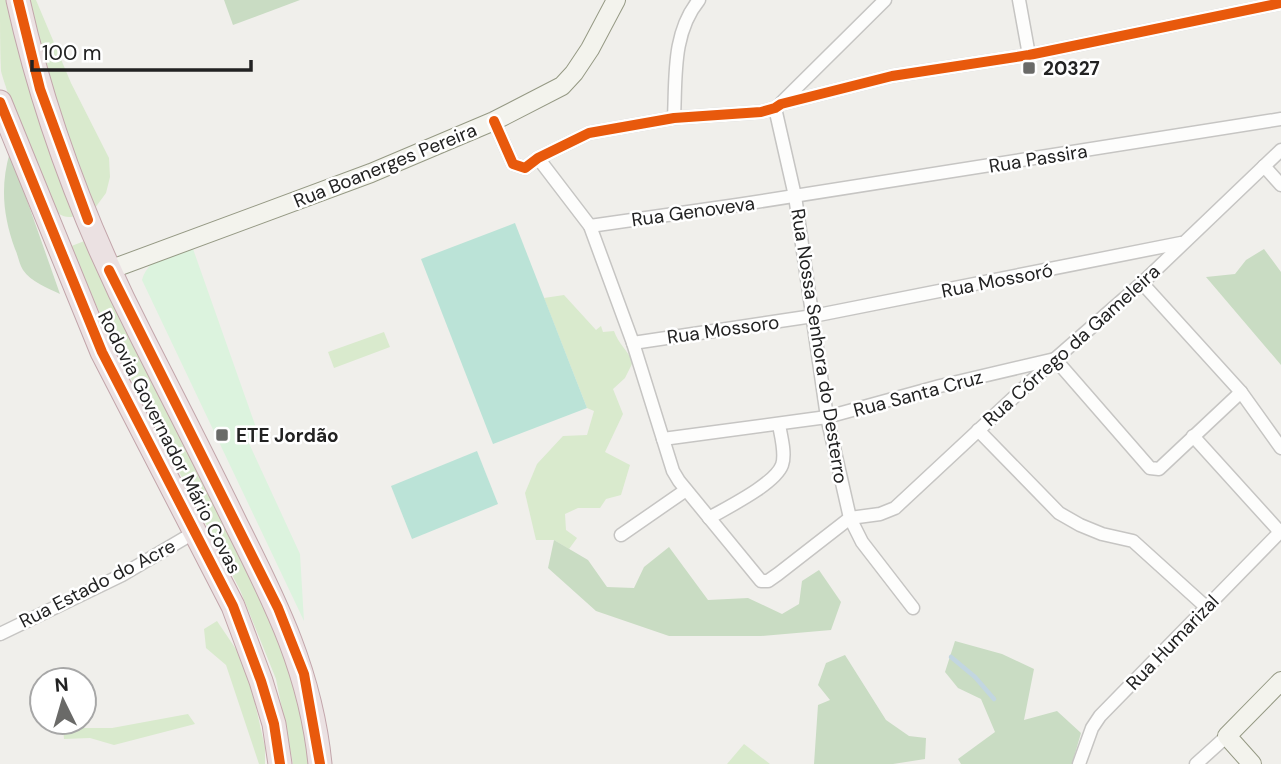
<svg xmlns="http://www.w3.org/2000/svg" width="1281" height="764" viewBox="0 0 1281 764" font-family="'DM Sans',sans-serif">
<rect width="100%" height="100%" fill="#f0efeb"/>
<g fill="#d9eacd">
<path d="M0,0h10l68,215c-7,3 -14,3 -20,-2 -12,-10 -52,-122 -57,-142 -1,-21 -1,-49 -1,-71z"/>
<path d="M26,0h10l35,83 38,75 1,19 -4,16 -14,19 -44,-120z"/>
<path d="M87,240l139,276 64,144 23,104h-20l-17,-85 -36,-89 -114,-221 -57,-122z"/>
<path d="M564,295l32,35 5,-4 2,6 11,-1c4,12 13,19 19,31l-8,16 -12,11 10,25 -18,38 25,13 -9,30 -15,4 -6,9h-22l-13,6 1,16 11,8 -8,11 -15,-9h-18l-11,-47 12,-29 26,-28 24,-1 7,-24 -7,-3 -43,-110z"/>
<path d="M384,332l6,15 -56,21 -6,-16z"/>
<path d="M217,621l29,43 19,83v17h-6l-33,-99 -20,-17 -2,-19z"/>
<path d="M188,714l7,10 -81,21 -24,-7 -26,1 -1,-11h49z"/>
<path d="M744,744l26,20h-43z"/>
</g>
<g fill="#c9dcc3">
<path d="M224,0h76l-67,25z"/>
<path d="M10,152l50,142c-12,-6 -29,-12 -37,-24 -4,-6 -5,-15 -8,-21 -12,-33 -15,-63 -5,-97z"/>
<path d="M1264,249l17,23v93l-75,-88 29,-3 11,-14z"/>
<path d="M554,540l34,20 19,27 27,1 10,-21 25,-20 39,53 40,-2 34,16 17,-10 3,-23 17,-11 22,32 -10,28 -70,6h-92l-73,-25 -48,-43z"/>
<path d="M955,641l47,13 32,15 -10,51 33,-9 24,22 -9,31h-111l-3,-5 37,-27 -14,-33 -23,-11 -13,-16z"/>
<path d="M845,655l41,65 23,16 17,2 -1,21 -32,5h-79l4,-59 12,-5 -12,-15 8,-22z"/>
</g>
<path fill="#dcf3de" d="M192,246l67,190 -12,3 53,115 4,67 -162,-341c6,-23 31,-27 50,-34z"/>
<g fill="#bbe3d7">
<path d="M515,223l72,185 -94,36 -72,-185z"/>
<path d="M477,451l21,53 -86,35 -21,-53z"/>
</g>
<g fill="none" stroke-linecap="round" stroke-linejoin="round">
<path stroke="#c2d6e0" stroke-width="4.5" d="M951,657l24,20 19,22"/>
<defs>
<g id="street">
<path d="M1019,0l10,55"/>
<path d="M781,103l104,-103"/>
<path d="M775,108l20,88 32,221 23,101 12,24 51,66"/>
<path d="M674,118c2,-41 -2,-85 25,-118"/>
<path d="M494,121l19,43 12,4 13,-10 51,-25 85,-15 87,-6 14,-4 6,-4 111,-28 137,-21 252,-52"/>
<path d="M538,158l52,68 43,117 40,128 6,10 82,100h7l10,-7 72,-56"/>
<path d="M1264,166l17,19"/>
<path d="M590,226l147,-21 544,-86"/>
<path d="M1142,283l99,109 40,56"/>
<path d="M633,343l180,-27 368,-73"/>
<path d="M1055,359l95,109 9,1 82,-77"/>
<path d="M978,430l81,83 21,12 22,9 31,7 73,66"/>
<path d="M1193,436l87,96"/>
<path d="M663,439l164,-22 113,-31 115,-27"/>
<path d="M709,518c19,-11 66,-34 73,-53 4,-11 -1,-29 -3,-40"/>
<path d="M850,518l30,-4 15,-6 160,-149 87,-76 139,-133"/>
<path d="M621,535l65,-45"/>
<path d="M0,634l122,-59 73,-43"/>
<path d="M1079,764l13,-36 8,-12 181,-185"/>
<path d="M1196,764l31,-28"/>
</g>
<g id="secondary">
<path d="M109,270l262,-97 123,-52 68,-35 12,-13 16,-24 26,-49"/>
<path d="M1252,764l-25,-28 54,-55"/>
</g>
<g id="highway">
<path d="M18,0c26,117 69,230 124,337 32,63 64,125 95,189 40,79 74,148 83,238"/>
<path d="M0,102l102,250 131,254 28,75 13,43 6,40"/>
</g>
</defs>
<use href="#street" stroke="#c6c5c3" stroke-width="15"/>
<use href="#secondary" stroke="#959984" stroke-width="20"/>
<use href="#highway" stroke="#c2a5aa" stroke-width="25"/>
<use href="#street" stroke="#fdfdfc" stroke-width="12"/>
<use href="#secondary" stroke="#f3f3ed" stroke-width="18"/>
<use href="#highway" stroke="#ebe1e2" stroke-width="23"/>
<defs>
<g id="cycleway">
<path d="M18,0l22,89 48,131"/>
<path d="M0,102l102,250 131,254 28,75 13,43 6,40"/>
<path d="M494,121l19,43 12,4 13,-10 51,-25 85,-15 87,-6 14,-4 6,-4 111,-28 137,-21 252,-52"/>
<path d="M109,270l169,338 26,66 16,90"/>
</g>
</defs>
<use href="#cycleway" stroke="#fff" stroke-width="15"/>
<use href="#cycleway" stroke="#e8590c" stroke-width="10"/>
</g>
<g fill="#6a6a68" stroke="#fff" stroke-width="2.5">
<rect x="1022" y="61" width="14" height="14" rx="3.5"/>
<rect x="215" y="428" width="14" height="14" rx="3.5"/>
</g>
<g text-anchor="middle" stroke-width="5" stroke-linejoin="round" paint-order="stroke">
<g font-size="19" font-weight="bold" fill="#222" stroke="#fff" text-anchor="start">
<text x="1043" y="75">20327</text>
<text x="236" y="442">ETE Jordão</text>
</g>
<g font-size="19" fill="#222" stroke="#fff">
<text transform="translate(1038 158) rotate(-9)" y="7">Rua Passira</text>
<text transform="translate(385 165) rotate(-22)" y="7">Rua Boanerges Pereira</text>
<text transform="translate(693 211) rotate(-8)" y="7">Rua Genoveva</text>
<text transform="translate(997 280) rotate(-11)" y="7">Rua Mossoró</text>
<text transform="translate(723 329) rotate(-8)" y="7">Rua Mossoro</text>
<text transform="translate(1071 345) rotate(-42)" y="7">Rua Córrego da Gameleira</text>
<text transform="translate(820 346) rotate(81)" y="7">Rua Nossa Senhora do Desterro</text>
<text transform="translate(918 393) rotate(-15)" y="7">Rua Santa Cruz</text>
<text transform="translate(170 442) rotate(63)" y="7">Rodovia Governador Mário Covas</text>
<text transform="translate(97 583) rotate(-27)" y="7">Rua Estado do Acre</text>
<text transform="translate(1172 642) rotate(-46)" y="7">Rua Humarizal</text>
</g>
</g>
<g transform="translate(63 701) rotate(355)"><circle r="33" fill="#ffffff" stroke="#a7a7a7" stroke-width="2"/>
<path d="M0-5L12 26L0 18L-12 26Z" fill="#6a6a68"/>
<text y="-10" font-size="19" font-weight="bold" text-anchor="middle" fill="#222222">N</text>
</g>
<path d="M32 60v10h219v-10" fill="none" stroke="#222222" stroke-width="3.5"/>
<text x="42" y="60" font-size="21" fill="#222222" stroke="#ffffff" stroke-width="5" paint-order="stroke">100 m</text>
</svg>
